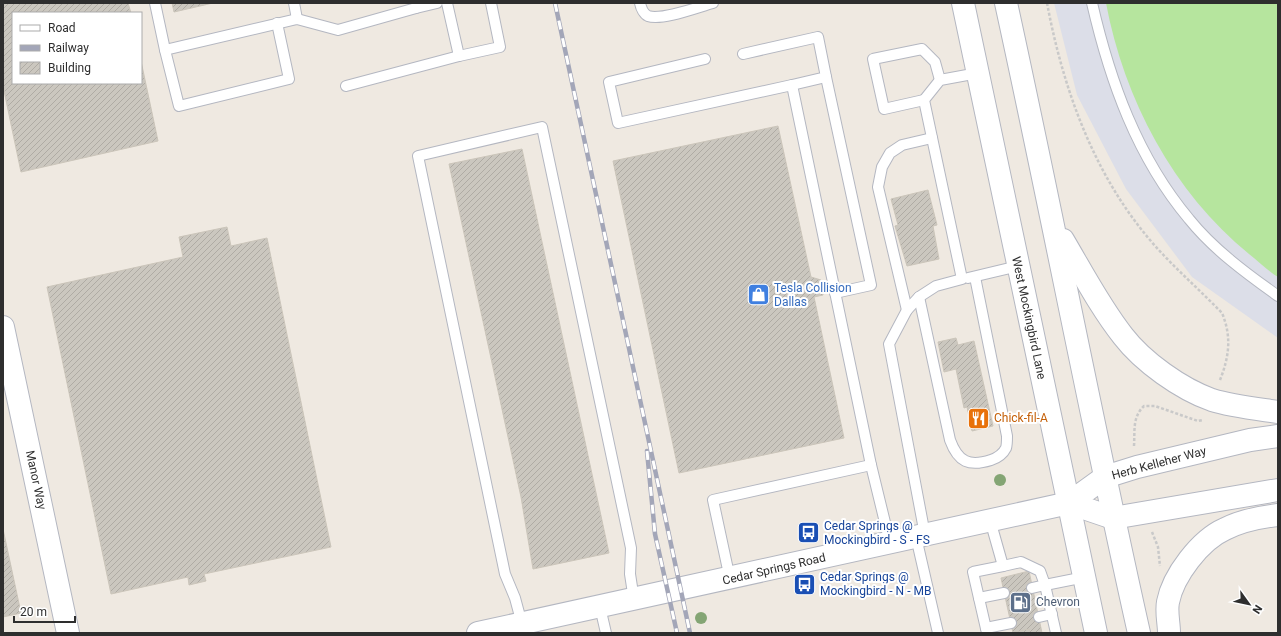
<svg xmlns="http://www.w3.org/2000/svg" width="1281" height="636" viewBox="0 0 1281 636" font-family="Roboto,sans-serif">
<defs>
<pattern id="building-hatch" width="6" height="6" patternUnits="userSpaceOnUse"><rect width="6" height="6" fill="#cbc7bf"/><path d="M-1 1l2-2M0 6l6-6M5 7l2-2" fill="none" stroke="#afaba4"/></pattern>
</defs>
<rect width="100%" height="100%" fill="#efe9e1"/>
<path fill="#dcdee8" d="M1054,3h224v335l-86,-61 -66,-88 -49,-94z"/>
<path fill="#b6e59e" d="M1106,3h172v274c-10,-6 -19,-15 -29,-23 -76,-62 -125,-155 -143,-251z"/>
<g fill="url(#building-hatch)" stroke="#cbc5ba">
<path d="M3,3h125l3,10h-118v70h128v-22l17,80 -137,31 -18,-86z"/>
<path d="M172,3h41l-39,9z"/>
<path d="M778,126l33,151 10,3 2,15 -9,2 30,141 -165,35 -66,-312z"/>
<path d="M522,149l87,404 -76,16 -12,-72 -72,-333z"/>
<path d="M928,190l9,35 -4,1 6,33 -32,7 -12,-40 3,-1 -7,-26z"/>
<path d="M227,227l4,19 36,-8 64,309 -127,27 2,7 -17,4 -1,-8 -77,17 -64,-307 136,-30 -4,-20z"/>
<path d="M956,338l2,7 16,-4 19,85 -21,5 -5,-24 -3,1 -8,-39 -12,3 -6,-30z"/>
<path d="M3,529l18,84 -18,4z"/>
<path d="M1029,571l13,62h-29l-12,-55z"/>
<path d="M1029,629l1,4h-19z"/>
</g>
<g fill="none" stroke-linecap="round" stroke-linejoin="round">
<defs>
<g id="lane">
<path d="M155,3l10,47 132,-31 41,11 78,-22 4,-5"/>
<path d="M294,3l3,16"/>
<path d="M640,3c1,5 4,11 8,13 14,5 50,-9 65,-13"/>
<path d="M1092,3c18,78 45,154 97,216 24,30 58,55 89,77"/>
<path d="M416,8l21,-5"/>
<path d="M165,50l14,56 110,-27 -12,-56"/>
<path d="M743,54l75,-17 8,40 -34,8"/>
<path d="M459,56l41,-9 -9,-44"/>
<path d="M705,59l-96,23 9,41 174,-38 79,380 19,78"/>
<path d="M826,77l45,208 -36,8"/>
<path d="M346,86l113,-30 -12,-53"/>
<path d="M924,100l-40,9 -11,-50 49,-10 13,13 5,18"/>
<path d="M968,278l50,-12"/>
<path d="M919,297l31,143c8,22 19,27 41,20 6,-2 12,-6 15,-12 1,-3 1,-9 1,-12l-32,-159"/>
<path d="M907,310l-29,-123 4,-20 8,-14 12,-8 30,-7"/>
<path d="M990,520l13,46 18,-4 19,9 5,14 40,-8"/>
<path d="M925,535l-36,-191 18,-34 12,-13 17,-11 26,-7 -38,-179 16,-20 38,-7"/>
<path d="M916,537l22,96"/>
<path d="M730,579l-17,-79 158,-35"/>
<path d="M1032,588l13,-3 11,48"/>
<path d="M979,598l25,-5"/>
<path d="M600,607l6,26"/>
<path d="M1039,617l13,-3"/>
<path d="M522,624l-7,-26 -10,-24 -87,-418 124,-29 89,421 -1,26 4,26"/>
<path d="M986,628l25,-5"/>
<path d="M987,633l-14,-61 30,-6"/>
</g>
<g id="secondary">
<path d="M963,3l133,630"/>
<path d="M1006,3c46,210 86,421 133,630"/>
<path d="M1063,240c19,32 37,67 60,96 20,26 58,53 89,64 19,6 46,9 66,12"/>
<path d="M3,327l65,306"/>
<path d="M1069,503l44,15 165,-28"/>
<path d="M478,633l591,-130 36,-26 32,-10 113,-27 28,-4"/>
<path d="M1169,633c0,-10 -3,-21 -1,-31 5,-26 32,-62 57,-73 16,-8 35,-12 53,-14"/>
</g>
</defs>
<use href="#lane" stroke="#b4b7c1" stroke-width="12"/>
<use href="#secondary" stroke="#b4b7c1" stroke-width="24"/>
<g stroke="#c9c9c9" stroke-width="2.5" stroke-dasharray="3 2" stroke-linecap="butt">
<path d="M1047,3c16,85 46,170 103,237 22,26 48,48 72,73 10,24 7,44 -2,67"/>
<path d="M1134,446c1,-14 -2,-29 10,-40h11l43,15 5,-1"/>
<path d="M1152,532l6,15 2,19"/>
</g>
<use href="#lane" stroke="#fff" stroke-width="10"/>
<use href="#secondary" stroke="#fff" stroke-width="22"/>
<defs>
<g id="rail">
<path d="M555,3l135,630"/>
<path d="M647,451l8,83 22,99"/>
</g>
</defs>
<use href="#rail" stroke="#a3a6b8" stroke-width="4.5"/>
<use href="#rail" stroke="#fff" stroke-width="3" stroke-dasharray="9" stroke-linecap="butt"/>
</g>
<g fill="#84a574">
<circle cx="1000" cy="480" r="6"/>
<circle cx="701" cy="618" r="6"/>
</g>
<defs>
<symbol id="shop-square" viewBox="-11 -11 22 22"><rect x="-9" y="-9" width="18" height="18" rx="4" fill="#3f7fe0" stroke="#fff"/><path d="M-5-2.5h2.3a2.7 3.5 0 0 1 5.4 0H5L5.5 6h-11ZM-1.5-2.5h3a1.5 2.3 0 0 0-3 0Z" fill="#fff"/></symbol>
<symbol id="restaurant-square" viewBox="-11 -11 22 22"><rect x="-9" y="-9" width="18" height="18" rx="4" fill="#e8710a" stroke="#fff"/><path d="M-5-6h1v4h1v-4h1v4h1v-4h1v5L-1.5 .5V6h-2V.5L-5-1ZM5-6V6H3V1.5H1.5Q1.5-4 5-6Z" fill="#fff"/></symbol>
<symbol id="bus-square" viewBox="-11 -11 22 22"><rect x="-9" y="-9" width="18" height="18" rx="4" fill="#1a4fb4" stroke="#fff"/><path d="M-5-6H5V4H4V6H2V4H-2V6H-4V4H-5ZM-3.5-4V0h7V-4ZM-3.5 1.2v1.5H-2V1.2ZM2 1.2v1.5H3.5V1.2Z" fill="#fff"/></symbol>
<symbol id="fuel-square" viewBox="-11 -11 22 22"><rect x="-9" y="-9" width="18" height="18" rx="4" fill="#5c6f8a" stroke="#fff"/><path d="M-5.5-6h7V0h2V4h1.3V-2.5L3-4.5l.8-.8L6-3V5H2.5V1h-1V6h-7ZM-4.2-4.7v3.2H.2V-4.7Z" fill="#fff"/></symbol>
</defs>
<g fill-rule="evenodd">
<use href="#shop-square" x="746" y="282" width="25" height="25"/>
<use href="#restaurant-square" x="966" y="406" width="25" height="25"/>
<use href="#bus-square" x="796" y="520" width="25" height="25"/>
<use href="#bus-square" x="792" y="572" width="25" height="25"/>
<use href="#fuel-square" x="1008" y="590" width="25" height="25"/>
</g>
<g text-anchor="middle" stroke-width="4" stroke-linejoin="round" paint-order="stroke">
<g font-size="12" fill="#366cbe" stroke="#fff" text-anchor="start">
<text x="774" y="292">Tesla Collision<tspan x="774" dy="14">Dallas</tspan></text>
</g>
<g font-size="12" fill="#2e2e2e" stroke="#fff">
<text transform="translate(1029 318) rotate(78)" y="4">West Mockingbird Lane</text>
<text transform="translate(1159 463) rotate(-15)" y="4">Herb Kelleher Way</text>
<text transform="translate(36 480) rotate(78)" y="4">Manor Way</text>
<text transform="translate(774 569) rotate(-13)" y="4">Cedar Springs Road</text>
</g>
<g font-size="12" fill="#c56008" stroke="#fff" text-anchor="start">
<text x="994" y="422">Chick-fil-A</text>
</g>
<g font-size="12" fill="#164399" stroke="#fff" text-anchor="start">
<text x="824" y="530">Cedar Springs @<tspan x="824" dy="14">Mockingbird - S - FS</tspan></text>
<text x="820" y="581">Cedar Springs @<tspan x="820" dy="14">Mockingbird - N - MB</tspan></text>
</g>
<g font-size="12" fill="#4e5e75" stroke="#fff" text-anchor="start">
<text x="1036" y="606">Chevron</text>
</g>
</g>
<rect width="1281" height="636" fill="none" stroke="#2e2e2e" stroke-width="8"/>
<rect x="12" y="12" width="130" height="72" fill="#ffffff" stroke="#ababab"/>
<rect x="20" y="25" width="20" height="6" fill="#ffffff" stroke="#ababab"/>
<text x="48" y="32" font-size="12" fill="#2e2e2e">Road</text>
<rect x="20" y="45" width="20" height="6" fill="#a3a6b8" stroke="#ababab"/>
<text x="48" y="52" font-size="12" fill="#2e2e2e">Railway</text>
<rect x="20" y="62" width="20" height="12" fill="url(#building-hatch)" stroke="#ababab"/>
<text x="48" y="72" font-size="12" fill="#2e2e2e">Building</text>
<g transform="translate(1249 604) rotate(123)" stroke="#ffffff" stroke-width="3" paint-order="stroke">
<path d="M0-3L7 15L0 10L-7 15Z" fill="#2e2e2e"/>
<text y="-6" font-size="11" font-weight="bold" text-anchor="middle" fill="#2e2e2e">N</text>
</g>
<path d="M14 616v6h61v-6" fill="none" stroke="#2e2e2e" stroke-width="2"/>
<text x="20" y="616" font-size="12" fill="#2e2e2e" stroke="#ffffff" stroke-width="3" paint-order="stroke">20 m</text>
</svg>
